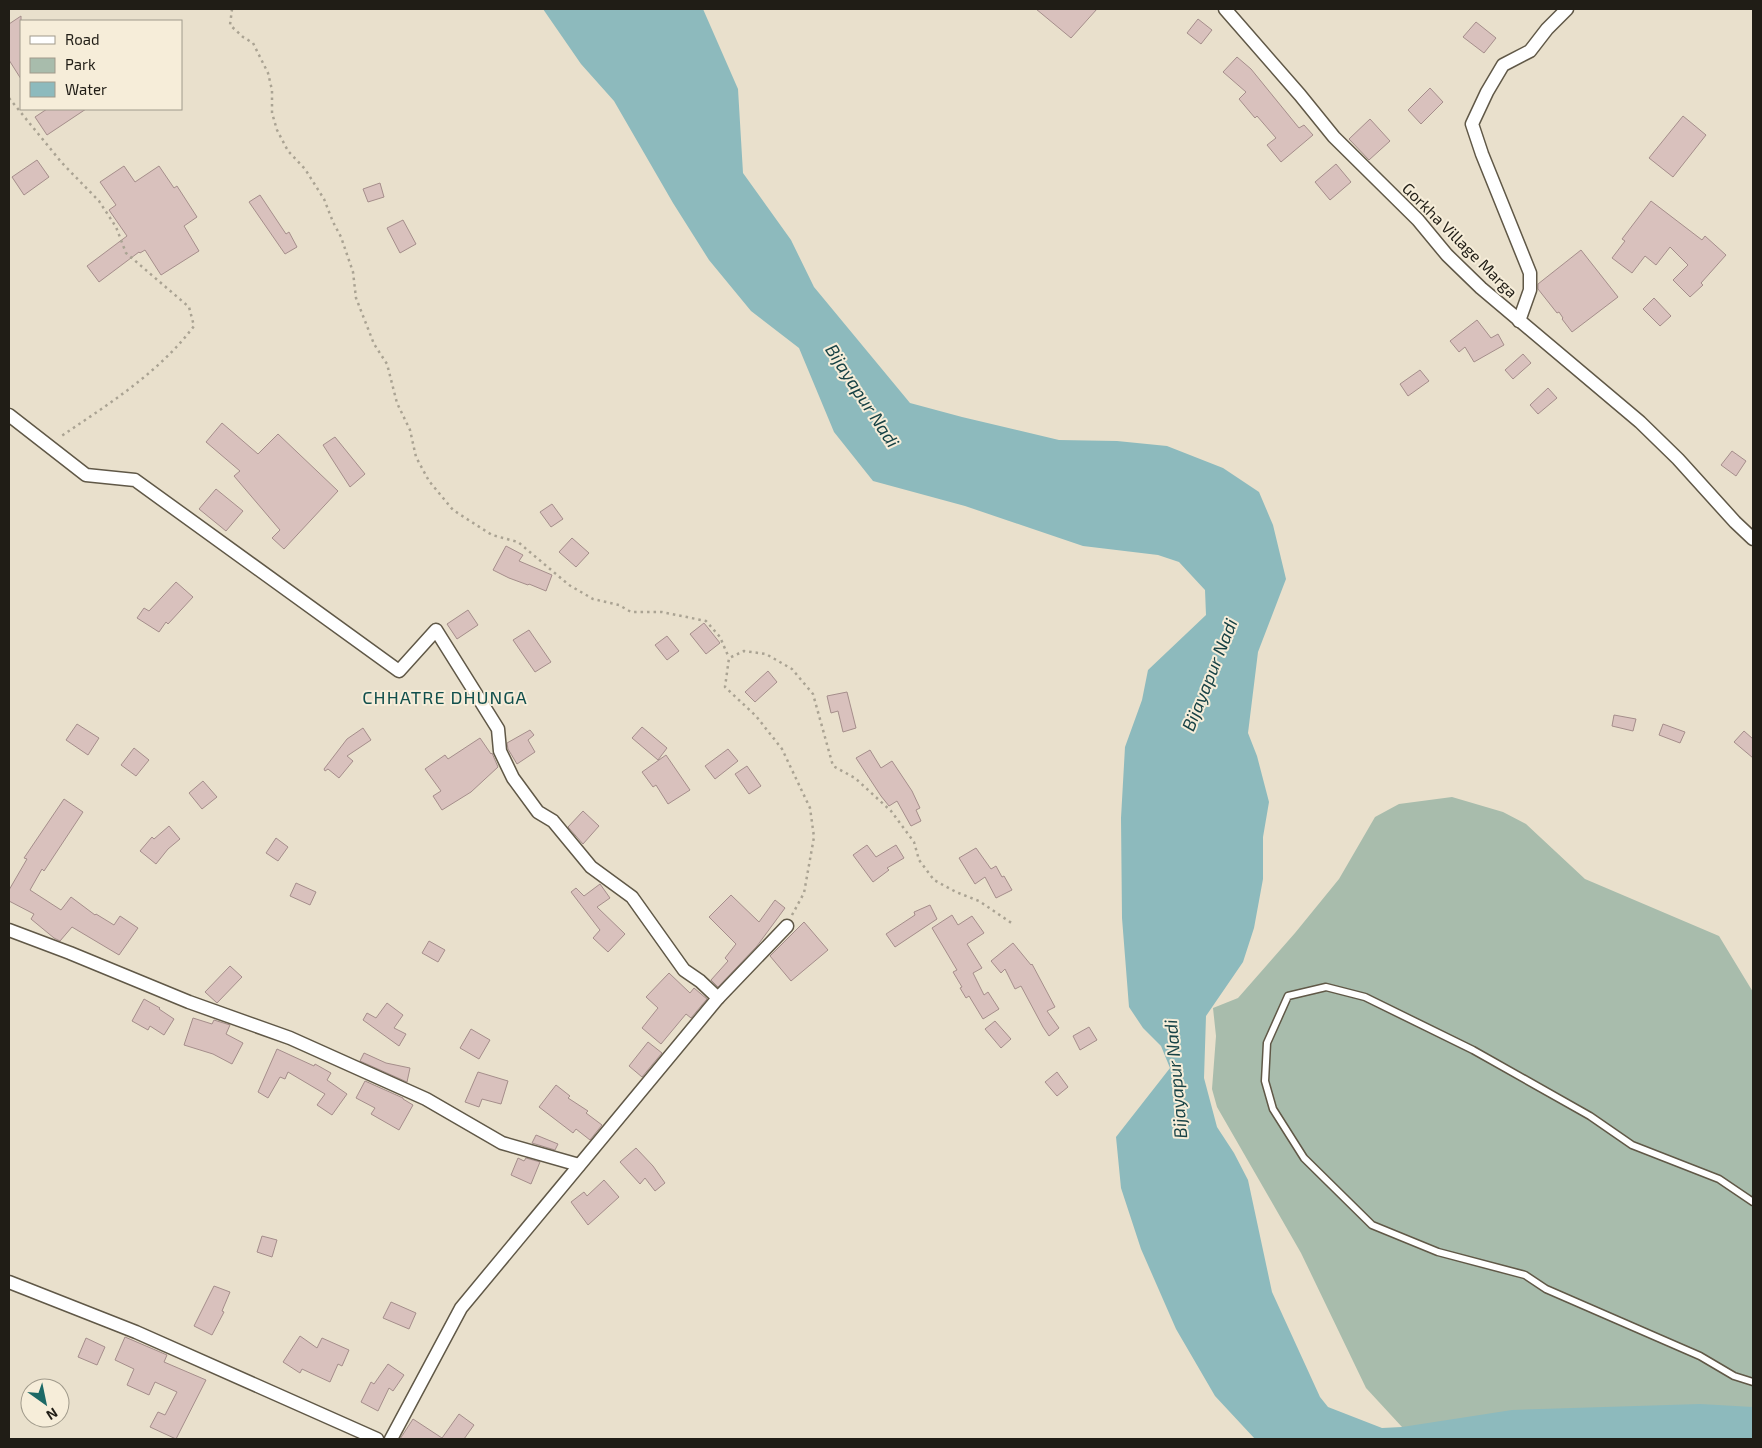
<svg xmlns="http://www.w3.org/2000/svg" width="1762" height="1448" viewBox="0 0 1762 1448" font-family="'Exo 2',sans-serif">
<rect width="100%" height="100%" fill="#e9e0cc"/>
<path fill="#a8bcac" d="M1452,797l51,15 23,12 59,55 134,57 34,56v447h-349l-2,-12 -36,-39 -65,-135 -84,-146 -5,-18 4,-53 -3,-28 25,-10 57,-65 44,-54 36,-62 24,-13z"/>
<path fill="#8dbabd" d="M543,9h160l35,80 5,84 48,67 23,47 96,116 52,14 97,23 58,1 50,5 56,22 36,24 14,33 13,54 -28,73 -10,81 9,23 12,46 -6,35v42l-9,49 -11,34 -37,54 -2,62 13,49 17,26 14,27 24,112 48,105 8,10 54,21 20,-1 110,-17 188,-6 53,3v32h-498l-40,-43 -39,-67 -35,-80 -20,-61 -5,-51 54,-69 -9,-22 -18,-18 -14,-21 -7,-89 -1,-100 4,-71 17,-47 6,-30 58,-55 -1,-25 -26,-28 -21,-7 -75,-9 -118,-40 -92,-25 -39,-49 -35,-84 -48,-37 -42,-51 -36,-57 -59,-102 -33,-37z"/>
<g fill="#d9c1bd" stroke="#a58e8b">
<path d="M1036,9h61l-26,29z"/>
<path d="M21,16v63l-12,-19v-36z"/>
<path d="M1198,19l14,11 -11,14 -14,-11z"/>
<path d="M1476,22l20,16 -12,15 -21,-16z"/>
<path d="M1237,57l14,12 48,59 5,-3 9,10 -32,27 -14,-17 9,-7 -19,-22 -2,2 -16,-19 7,-7 -23,-20z"/>
<path d="M1430,88l13,14 -22,22 -13,-14z"/>
<path d="M47,109h39l-39,26 -12,-18z"/>
<path d="M1683,116l23,19 -33,42 -24,-19z"/>
<path d="M1370,119l20,22 -21,19 -20,-21z"/>
<path d="M37,160l12,17 -25,18 -12,-18z"/>
<path d="M1336,164l15,18 -21,18 -15,-18z"/>
<path d="M124,166l11,16 24,-16 15,22 3,-2 20,31 -13,9 15,25 -38,24 -16,-25 -5,3 -1,-1 -40,30 -12,-16 40,-30 -18,-26 7,-5 -16,-23z"/>
<path d="M380,183l4,14 -16,5 -5,-13z"/>
<path d="M260,195l26,39 3,-2 8,15 -12,7 -36,-52z"/>
<path d="M1651,201l51,39 3,-4 21,19 -25,28 2,2 -13,12 -17,-17 15,-15 -18,-18 -14,18 -11,-9 -13,17 -20,-15 13,-17 -3,-2z"/>
<path d="M403,220l13,24 -16,9 -13,-25z"/>
<path d="M1581,250l37,47 -46,35 -10,-13 1,-1 -4,-6 -2,1 -19,-24v-5z"/>
<path d="M1654,298l17,18 -11,10 -17,-17z"/>
<path d="M1477,320l14,18 7,-4 6,11 -30,17 -9,-15 -6,5 -9,-11z"/>
<path d="M1523,354l8,9 -18,16 -8,-9z"/>
<path d="M1420,370l9,11 -21,15 -8,-12z"/>
<path d="M1548,388l9,10 -19,16 -8,-9z"/>
<path d="M222,423l36,31 20,-20 60,57 -54,58 -12,-11 8,-8 -46,-54 6,-5 -34,-29z"/>
<path d="M335,437l30,37 -15,13 -27,-42z"/>
<path d="M1732,451l14,10 -10,15 -15,-11z"/>
<path d="M216,489l27,22 -17,20 -27,-22z"/>
<path d="M552,504l11,15 -12,8 -11,-15z"/>
<path d="M572,538l17,15 -13,14 -17,-15z"/>
<path d="M506,546l17,9 -4,6 33,14 -6,16 -17,-7 -1,1 -19,-7 -16,-8z"/>
<path d="M176,582l17,15 -25,27 -2,-2 -7,10 -22,-14 7,-10 5,3z"/>
<path d="M468,610l10,15 -21,14 -10,-15z"/>
<path d="M704,623l16,20 -14,11 -16,-20z"/>
<path d="M529,630l22,32 -16,10 -22,-32z"/>
<path d="M667,636l12,15 -12,9 -12,-15z"/>
<path d="M768,671l9,11 -22,20 -10,-10z"/>
<path d="M847,692l9,36 -13,4 -5,-21 -7,2 -4,-17z"/>
<path d="M1614,715l22,4 -3,12 -21,-5z"/>
<path d="M77,724l22,14 -11,17 -22,-15z"/>
<path d="M1663,724l22,8 -5,11 -21,-8z"/>
<path d="M642,727l25,21 -9,12 -26,-22z"/>
<path d="M363,728l8,12 -24,16 6,5 -14,17 -11,-9 -3,2 -1,-2 23,-30z"/>
<path d="M530,730l4,5 -6,5 7,12 -18,12 -9,-15 -1,-6z"/>
<path d="M1744,731l9,8v19l-19,-16z"/>
<path d="M480,738l11,16 1,-1 6,14 -27,25 -29,18 -9,-14 8,-5 -16,-22 20,-14 3,4z"/>
<path d="M134,748l15,12 -13,16 -15,-11z"/>
<path d="M728,749l10,12 -23,18 -10,-13z"/>
<path d="M870,750l11,18 11,-7 20,30 8,17 -4,2 5,11 -10,5 -14,-25 -8,5 -8,-10 -25,-38z"/>
<path d="M666,755l24,35 -22,14 -12,-19 -3,2 -11,-15z"/>
<path d="M747,766l14,20 -12,8 -14,-20z"/>
<path d="M203,781l14,16 -15,12 -13,-16z"/>
<path d="M64,799l19,13 -39,59 -2,-2 -12,21 31,20 10,-13 24,18 1,-1 18,11 6,-9 18,12 -19,27 -47,-28 -12,14 -6,-3 -23,-19 3,-5 -25,-13v-11l18,-31 -3,-1z"/>
<path d="M583,811l16,15 -16,18 -15,-17z"/>
<path d="M169,826l11,13 -12,10 -12,15 -16,-13 12,-14 2,2z"/>
<path d="M276,838l12,9 -10,14 -12,-8z"/>
<path d="M867,845l9,12 20,-12 8,13 -17,10 2,2 -16,12 -20,-27z"/>
<path d="M976,848l15,21 5,-3 6,11 2,-1 8,14 -16,8 -11,-21 -10,7 -16,-26z"/>
<path d="M296,883l20,9 -6,13 -20,-9z"/>
<path d="M600,884l10,14 -13,9 28,27 -17,18 -15,-14 7,-8 -29,-38 5,-4 8,8z"/>
<path d="M731,895l28,27 16,-22 10,8 -28,38 -39,41 -7,-7 17,-19 -3,-3 11,-14 -27,-27z"/>
<path d="M930,905l7,14 -42,28 -9,-13 29,-19 -1,-3z"/>
<path d="M952,915l6,10 14,-9 12,17 -17,11 15,24 -9,5 11,22 4,-3 11,17 -16,10 -14,-23 -3,2 -6,-10 2,-1 -9,-15 4,-2 -25,-42z"/>
<path d="M804,922l24,28 -37,31 -21,-25z"/>
<path d="M429,941l16,9 -7,12 -16,-9z"/>
<path d="M1013,943l18,22 1,-1 23,43 -8,4 12,17 -10,8 -6,-9 -22,-41 -6,3 -10,-20 -4,4 -10,-12z"/>
<path d="M230,966l12,11 -25,26 -12,-11z"/>
<path d="M669,973l21,20 4,-5 13,11 -16,19 -5,-4 -25,30 -19,-16 16,-20 -12,-11z"/>
<path d="M144,999l16,9 -1,1 15,10 -10,16 -14,-9 -2,4 -16,-9z"/>
<path d="M387,1003l16,12 -9,13 12,6 -7,12 -36,-26 4,-7 9,5z"/>
<path d="M193,1018l19,6 2,-4 16,5 -4,9 17,9 -11,21 -19,-10 -29,-9z"/>
<path d="M995,1021l16,18 -10,9 -16,-19z"/>
<path d="M1089,1027l8,13 -17,10 -7,-14z"/>
<path d="M471,1029l19,11 -11,19 -19,-11z"/>
<path d="M648,1042l14,11 -20,24 -13,-11z"/>
<path d="M277,1049l37,17 1,-2 16,9 -4,7 20,14 -15,21 -15,-10 8,-11 -37,-22 -3,7 -5,-2 -12,21 -10,-6z"/>
<path d="M364,1053l22,10 24,5 -3,14 -47,-21z"/>
<path d="M478,1072l30,9 -7,23 -19,-5 -3,8 -14,-5z"/>
<path d="M1057,1072l11,15 -11,9 -12,-14z"/>
<path d="M365,1081l38,17v1l10,6 -14,25 -28,-16 4,-6 -19,-10z"/>
<path d="M556,1085l14,11 -2,2 20,13 -2,2 16,12 -12,15 -14,-11 -3,4 -34,-26z"/>
<path d="M536,1135l22,9 -3,6 -23,-7z"/>
<path d="M636,1148l17,18 12,17 -10,8 -10,-13 -5,6 -20,-22z"/>
<path d="M518,1158l6,3 2,-3 14,4 -9,22 -20,-9z"/>
<path d="M604,1180l15,17 -31,28 -17,-23 13,-10 3,4z"/>
<path d="M262,1236l15,4 -5,17 -15,-5z"/>
<path d="M214,1286l16,6 -8,19 2,1 -12,23 -18,-9z"/>
<path d="M391,1302l25,11 -7,16 -26,-11z"/>
<path d="M300,1336l17,12 5,-10 27,12 -7,16 -4,-2 -8,18 -28,-13 -2,4 -17,-11z"/>
<path d="M125,1337l42,18 -3,7 42,18 -30,59 -26,-12 8,-15 7,3 12,-23 -22,-10 -6,13 -22,-10 7,-16 -19,-9z"/>
<path d="M86,1338l19,9 -8,18 -19,-8z"/>
<path d="M388,1364l16,11 -11,16 -4,-3 -11,23 -17,-9 10,-20 3,2z"/>
<path d="M459,1414l15,11 -10,14h-64l13,-20 29,19z"/>
</g>
<g fill="none" stroke-linecap="round" stroke-linejoin="round">
<defs>
<path id="lane" d="M1753,1202l-34,-23 -87,-34 -42,-29 -117,-66 -108,-53 -39,-10 -38,9 -21,47 -2,38 8,28 31,49 68,67 66,27 87,23 21,14 154,67 34,20 19,6"/>
<g id="street">
<path d="M1225,9l75,86 34,42 84,83 29,35 34,33 159,134 38,37 57,63 18,17"/>
<path d="M1519,321l11,-31v-17l-48,-119 -10,-30 15,-32 16,-27 27,-14 17,-22 20,-20"/>
<path d="M9,415l77,60 49,5 264,191 37,-41 62,99 2,22 13,27 25,34 15,9 38,46 41,30 52,73 16,11 18,17"/>
<path d="M9,930l61,23 119,49 101,36 136,61 76,44 77,22"/>
<path d="M9,1282l127,50 241,107"/>
<path d="M391,1439l70,-131 257,-310 69,-72"/>
</g>
</defs>
<use href="#lane" stroke="#605847" stroke-width="9"/>
<use href="#street" stroke="#605847" stroke-width="15"/>
<g stroke="#aaa393" stroke-width="2.5" stroke-dasharray="2.5 4" stroke-linecap="butt">
<path d="M232,9l-2,16 13,12 10,6 15,30 4,17v23l5,17 11,21 17,18 19,30 9,23 8,15 12,35 3,26 18,46 13,20 10,39 13,27 6,27 13,24 24,29 39,25 26,7 51,43 24,14 26,6 12,7h31l44,9 14,16 9,21"/>
<path d="M9,98l53,65 37,38 17,26 10,26 63,54 5,19c-35,47 -87,79 -134,111"/>
<path d="M792,915l12,-22 10,-56 -4,-29 -28,-59 -26,-33 -31,-29 4,-29 15,-7 22,3 26,15 21,25 20,72 22,12 36,33 23,31 5,18 15,20 22,12 23,9 34,23"/>
</g>
<use href="#lane" stroke="#fff" stroke-width="6"/>
<use href="#street" stroke="#fff" stroke-width="12"/>
</g>
<g text-anchor="middle" stroke-width="4" stroke-linejoin="round" paint-order="stroke">
<g font-size="16" fill="#201d16" stroke="#f6edd9">
<text transform="translate(1460 240) rotate(45)" y="6">Gorkha Village Marga</text>
</g>
<g font-size="18" font-style="italic" fill="#174245" stroke="#f6edd9">
<text transform="translate(862 396) rotate(57)" y="6">Bijayapur Nadi</text>
<text transform="translate(1210 675) rotate(-68)" y="6">Bijayapur Nadi</text>
<text transform="translate(1176 1079) rotate(-95)" y="6">Bijayapur Nadi</text>
</g>
<g font-size="18" letter-spacing="1" fill="#114f4c" stroke="#f6edd9">
<text x="445" y="704">CHHATRE DHUNGA</text>
</g>
</g>
<rect width="1762" height="1448" fill="none" stroke="#201d16" stroke-width="20"/>
<rect x="20" y="20" width="162" height="90" fill="#f6edd9" stroke="#a09a8b"/>
<rect x="30" y="36" width="25" height="8" fill="#ffffff" stroke="#a09a8b"/>
<text x="65" y="45" font-size="15" fill="#201d16">Road</text>
<rect x="30" y="58" width="25" height="15" fill="#a8bcac" stroke="#a09a8b"/>
<text x="65" y="70" font-size="15" fill="#201d16">Park</text>
<rect x="30" y="82" width="25" height="15" fill="#8dbabd" stroke="#a09a8b"/>
<text x="65" y="95" font-size="15" fill="#201d16">Water</text>
<g transform="translate(45 1403) rotate(147)"><circle r="24" fill="#f6edd9" stroke="#a09a8b"/>
<path d="M0-4L9 19L0 12L-9 19Z" fill="#1c6966"/>
<text y="-8" font-size="14" font-weight="bold" text-anchor="middle" fill="#201d16">N</text>
</g>
</svg>
